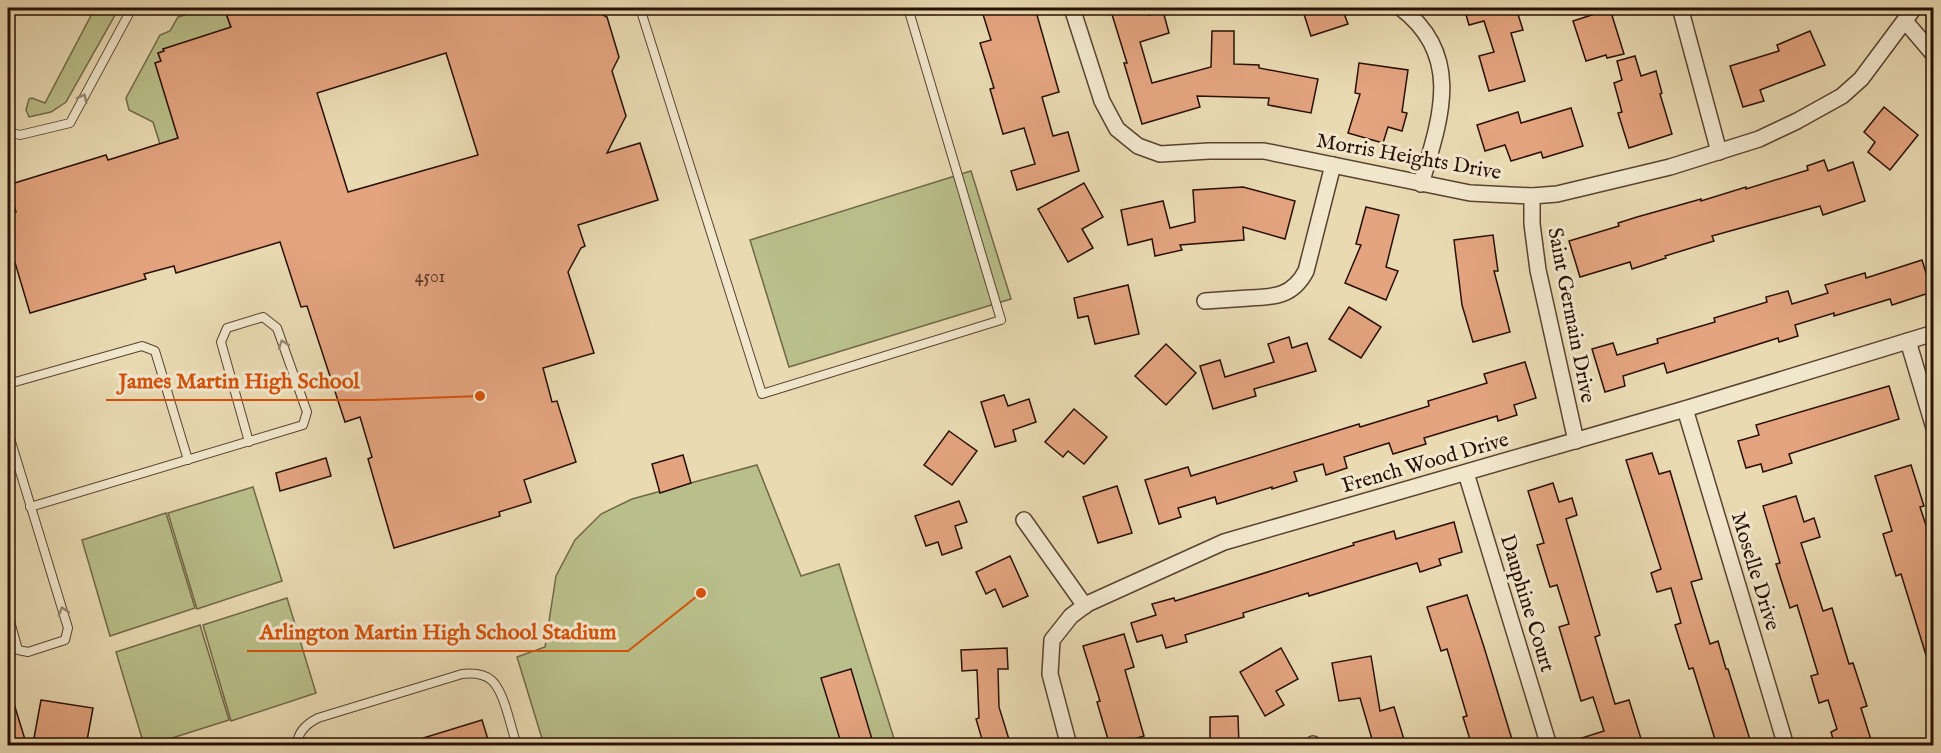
<svg xmlns="http://www.w3.org/2000/svg" width="1941" height="753" viewBox="0 0 1941 753" font-family="'IM FELL English',serif">
<rect width="100%" height="100%" fill="#e9dab2"/>
<filter id="stains"><feTurbulence type="fractalNoise" baseFrequency=".00333" numOctaves="4"/><feColorMatrix values="0 0 0 0 .2 0 0 0 0 .09 0 0 0 0 .02 0 0 0 .5 -.17"/></filter>
<radialGradient id="worn" r=".72"><stop offset=".6" stop-color="#630" stop-opacity="0"/><stop offset="1" stop-color="#630" stop-opacity=".3"/></radialGradient>
<g fill="#b9bf8a" stroke="#716848" stroke-width="1.5">
<path d="M95,8h24l-53,94 -15,10 -22,5 -3,-7 3,-11 3,-1 13,5z"/>
<path d="M194,8h30l8,23 -69,18 1,2 -6,3 3,7 -6,2 73,60 -68,21 -7,-22 -24,-12 -3,-12 34,-63 10,-4 8,-14 13,-4z"/>
<path d="M971,171l40,128 -222,68 -39,-127z"/>
<path d="M757,465l44,111 38,-12 57,181h-352l-27,-88 28,-10 11,-71 19,-36 26,-26 31,-15z"/>
<path d="M253,487l29,94 -85,28 -29,-96z"/>
<path d="M166,513l29,95 -85,28 -28,-96z"/>
<path d="M287,598l29,95 -85,28 -28,-96z"/>
<path d="M200,625l29,95 -79,25h-6l-28,-93z"/>
</g>
<g fill="#e3a47f" stroke="#291005" stroke-width="1.5" fill-rule="evenodd">
<path d="M224,8h366l17,9 12,40 -7,14 14,45 -19,37 33,-10 18,57 -80,25 7,21 -4,2 -13,24 26,81 -51,15 9,34 5,-1 19,61 -52,18 7,22 -32,10 1,4 -106,32 -26,-89 4,-2 -12,-40 -15,5 -38,-116 -6,1 -21,-65 -104,31 -2,-7 -30,8 2,5 -116,34 -22,-74v-25l8,-2 -8,-27 98,-30 2,5 70,-22 -23,-75 6,-2 -3,-8 6,-2 -1,-2 68,-22zM446,53l32,102 -130,37 -31,-99z"/>
<path d="M981,8h54l24,84 -17,5 11,39 15,-4 11,39 -62,19 -6,-19 24,-7 -11,-36 -21,6 -13,-45 4,-1 -14,-45 11,-3z"/>
<path d="M1110,8h37l2,7 14,-4 6,22 -29,9 12,41 59,-16 1,-36h22v33l25,1v3l59,11 -7,34 -43,-8 1,-7 -72,-2 3,11 -58,17 -18,-61h3z"/>
<path d="M1302,8h40l6,16 -37,12z"/>
<path d="M1464,8h52l7,22 -12,3 14,48 -36,10 -10,-35 15,-4 -10,-31 -15,4z"/>
<path d="M1610,9l14,45 -17,4 -1,-3 -20,6 -13,-40z"/>
<path d="M1810,31l15,34 -65,25 4,11 -21,6 -13,-41 49,-15 -2,-6z"/>
<path d="M1635,56l6,20 15,-5 6,22 -2,1 12,40 -43,14 -11,-35 4,-1 -8,-29 8,-3 -5,-19z"/>
<path d="M1359,63l49,7 -6,42 5,1 -5,18 -14,-4 -5,16 -35,-10 12,-39 -5,-1z"/>
<path d="M1884,107l34,28 -28,35 -22,-18 7,-10 -11,-10z"/>
<path d="M1571,108l12,38 -40,12 -2,-6 -30,9 -6,-16 -20,6 -8,-26 41,-13 3,11z"/>
<path d="M1824,160l4,11 25,-9 12,39 -42,14 -3,-9 -108,30 2,5 -49,15 1,2 -34,11 -2,-7 -50,15 -11,-36 50,-15 -1,-3 19,-6 64,-18v2l45,-14v2l62,-19 -1,-4z"/>
<path d="M1084,183l19,34 -21,12 11,19 -25,14 -30,-53z"/>
<path d="M1243,187l52,14 -10,38 -42,-12 1,13 -64,5 2,5 -27,6 -3,-17 -24,6 -7,-35 42,-9 7,27 25,-6 -2,-32z"/>
<path d="M1366,207l33,8 -13,52 12,4 -12,29 -41,-17 16,-38 -5,-1z"/>
<path d="M1493,235l5,36h-4l16,61 -37,10 -11,-37 -8,-65z"/>
<path d="M1922,260l10,32 -40,13 -2,-6 -56,17v-3l-39,12 3,11 -19,6 -1,-4 -111,35 -3,-10 -41,13 2,10 -20,6 -13,-43 21,-6 4,12 41,-12 -1,-4 58,-17 -1,-4 53,-16 -1,-5 22,-6 4,13 36,-11 -3,-8 40,-12 1,5z"/>
<path d="M1128,285l11,49 -44,10 -7,-28 -10,2 -4,-20z"/>
<path d="M1349,307l32,20 -20,31 -32,-19z"/>
<path d="M1289,337l3,11 15,-5 9,28 -62,18 2,7 -43,13 -13,-43 20,-6 5,17 49,-15 -6,-18z"/>
<path d="M1166,344l30,29 -30,32 -31,-29z"/>
<path d="M1525,362l11,36 -22,7 3,10 -19,6 -1,-5 -73,22 2,6 -33,10 -4,-11 -45,14 3,11 -21,7 -3,-11 -29,8 3,9 -25,8v-2l-55,17 -2,-7 -37,11 3,9 -22,7 -14,-44 43,-13 3,9 168,-52 1,3 69,-21 -1,-5 59,-18 -3,-9z"/>
<path d="M1889,386l10,33 -110,35 3,9 -29,9 -2,-8 -15,4 -8,-27 21,-6 -3,-10z"/>
<path d="M1004,395l4,11 21,-7 7,23 -23,8 3,11 -21,6 -14,-45z"/>
<path d="M1074,409l33,28 -23,27 -16,-13 -5,6 -18,-15z"/>
<path d="M949,431l28,20 -25,34 -28,-20z"/>
<path d="M1652,453l7,21 11,-3 32,108 -11,3 19,62 8,-3 8,28h2l24,77h-35l-24,-78 -4,1 -14,-44 6,-2 -10,-35 -14,4 -6,-19 10,-4 -35,-109z"/>
<path d="M683,455l8,28 -31,10 -8,-29z"/>
<path d="M326,458l5,18 -51,15 -4,-18z"/>
<path d="M1911,465l13,41 -4,1 14,43v118h-4l-29,-94 -5,2 -13,-42 9,-3 -17,-55z"/>
<path d="M1553,483l6,19 13,-4 5,17 -11,4 34,116 -5,2 20,67 14,-4 13,42 -10,4h-63v-4l35,-11 -11,-34 -12,4 -22,-74 10,-3 -12,-39 -7,2 -13,-42 7,-2 -16,-52z"/>
<path d="M1117,486l15,47 -34,10 -15,-46z"/>
<path d="M1796,496l8,26 10,-4 6,19 -19,6 22,68 9,-3 17,56 4,-1 14,43 -6,2 12,38h-38l-4,-14 6,-3 -9,-29 -9,3 -8,-27 7,-2 -21,-69 -7,3 -14,-44 4,-1 -17,-57z"/>
<path d="M959,501l8,21 -12,4 7,22 -20,7 -4,-13 -12,4 -11,-30z"/>
<path d="M1454,522l8,30 -23,7 2,6 -21,7 -3,-9 -108,33 -1,-3 -65,20 1,4 -59,18 2,7 -21,6 -4,-13 -25,7 -6,-19 25,-8 -4,-11 22,-6 1,3 179,-56 -1,-2 41,-12 2,8z"/>
<path d="M1010,556l18,40 -25,11 -8,-18 -9,5 -10,-22z"/>
<path d="M1467,595l17,52 30,99h-42l-9,-29 4,-1 -20,-67 -6,2 -14,-44z"/>
<path d="M1124,634l10,33 -9,3 19,66 -34,10 -13,-44 3,-1 -17,-55z"/>
<path d="M1007,648l1,21h-10l1,38 12,39h-27l-8,-27 3,-1 -2,-48 -15,1 -1,-21z"/>
<path d="M1281,648l17,31 -22,12 8,14 -19,11 -25,-44z"/>
<path d="M1371,656l9,55 14,-4 12,39h-32l-14,-48 -21,3 -7,-38z"/>
<path d="M851,669l23,77h-32l-21,-68z"/>
<path d="M11,694l16,52h-19v-51z"/>
<path d="M41,700l52,8 -7,38h-23l1,-3 -30,-5z"/>
<path d="M1238,716l1,30h-29v-29z"/>
<path d="M482,720l8,26h-80v-4z"/>
</g>
<g fill="none" stroke-linecap="round" stroke-linejoin="round">
<defs>
<g id="service">
<path d="M640,8l122,386 239,-74 -93,-312"/>
<path d="M8,132l12,3 50,-12 62,-115"/>
<path d="M8,384l134,-38 13,5 33,109"/>
<path d="M8,432l60,196 -3,12 -37,12 -10,-2 -10,-36"/>
<path d="M30,507l273,-82 4,-13 -30,-84 -14,-11 -36,11 -6,14 28,100"/>
<path d="M297,746c0,-14 9,-22 21,-28l144,-44c29,-3 36,9 44,34 4,13 7,25 11,38"/>
</g>
<g id="minor">
<path d="M1072,8l30,93 15,28 21,17 22,8 49,-3h55l206,42 62,3 25,-2 113,-27 89,-28 38,-18 45,-25 19,-17 53,-71"/>
<path d="M1401,8c63,48 39,112 20,176"/>
<path d="M1681,11l38,141"/>
<path d="M1905,21l29,34"/>
<path d="M1532,196v28l6,46 38,171"/>
<path d="M1205,301c14,-1 29,-2 44,-3 26,-1 44,-2 57,-27l27,-106"/>
<path d="M1908,341l26,87"/>
<path d="M1685,409l101,337"/>
<path d="M1466,473l83,273"/>
<path d="M1024,520l61,86"/>
<path d="M1313,744v2"/>
<path d="M1069,746l-19,-72 2,-34 19,-24 16,-12 137,-62 461,-133 249,-76"/>
</g>
</defs>
<use href="#service" stroke="#594230" stroke-width="10"/>
<use href="#minor" stroke="#594230" stroke-width="18"/>
<use href="#service" stroke="#f1e7cd" stroke-width="8"/>
<use href="#minor" stroke="#f1e7cd" stroke-width="15"/>
</g>
<defs><path id="oneway-chevron" d="M-2-3.5L2.5 0L-2 3.5" fill="none" stroke-width="1.6" stroke-linecap="round" stroke-linejoin="round" transform="scale(1.5)"/></defs>
<g stroke="#978673">
<use href="#oneway-chevron" transform="translate(83 98) rotate(-62)"/>
<use href="#oneway-chevron" transform="translate(283 344) rotate(-109)"/>
<use href="#oneway-chevron" transform="translate(63 611) rotate(-107)"/>
</g>
<g text-anchor="middle" stroke-width="6" stroke-linejoin="round" paint-order="stroke">
<g font-size="18" fill="#583524">
<text x="430" y="282">4501</text>
</g>
<g font-size="21" fill="#291005" stroke="#f1e7cd">
<text transform="translate(1409 156) rotate(10)" y="7">Morris Heights Drive</text>
<text transform="translate(1572 315) rotate(79)" y="7">Saint Germain Drive</text>
<text transform="translate(1425 462) rotate(-16)" y="7">French Wood Drive</text>
<text transform="translate(1756 571) rotate(73)" y="7">Moselle Drive</text>
<text transform="translate(1528 603) rotate(73)" y="7">Dauphine Court</text>
</g>
</g>
<path fill="none" stroke="#d5520b" stroke-width="2" d="M480 396L371 400H106M701 593L628 651H247"/>
<g fill="#d5520b" stroke="#f1e7cd" stroke-width="2">
<circle cx="480" cy="396" r="6"/>
<circle cx="701" cy="593" r="6"/>
</g>
<g font-size="22" text-anchor="middle" font-weight="bold" fill="#d5520b" stroke="#f1e7cd" stroke-width="6" stroke-linejoin="round" paint-order="stroke">
<text x="239" y="388">James Martin High School</text>
<text x="438" y="639">Arlington Martin High School Stadium</text>
</g>
<rect width="1941" height="753" fill="none" stroke="#e9dab2" stroke-width="30"/>
<rect x="9" y="9" width="1923" height="735" fill="none" stroke="#291005" stroke-width="3"/>
<rect x="15" y="15" width="1911" height="723" fill="none" stroke="#291005" stroke-width="1.5"/>
<rect width="100%" height="100%" filter="url(#stains)"/>
<rect width="100%" height="100%" fill="url(#worn)"/>
</svg>
